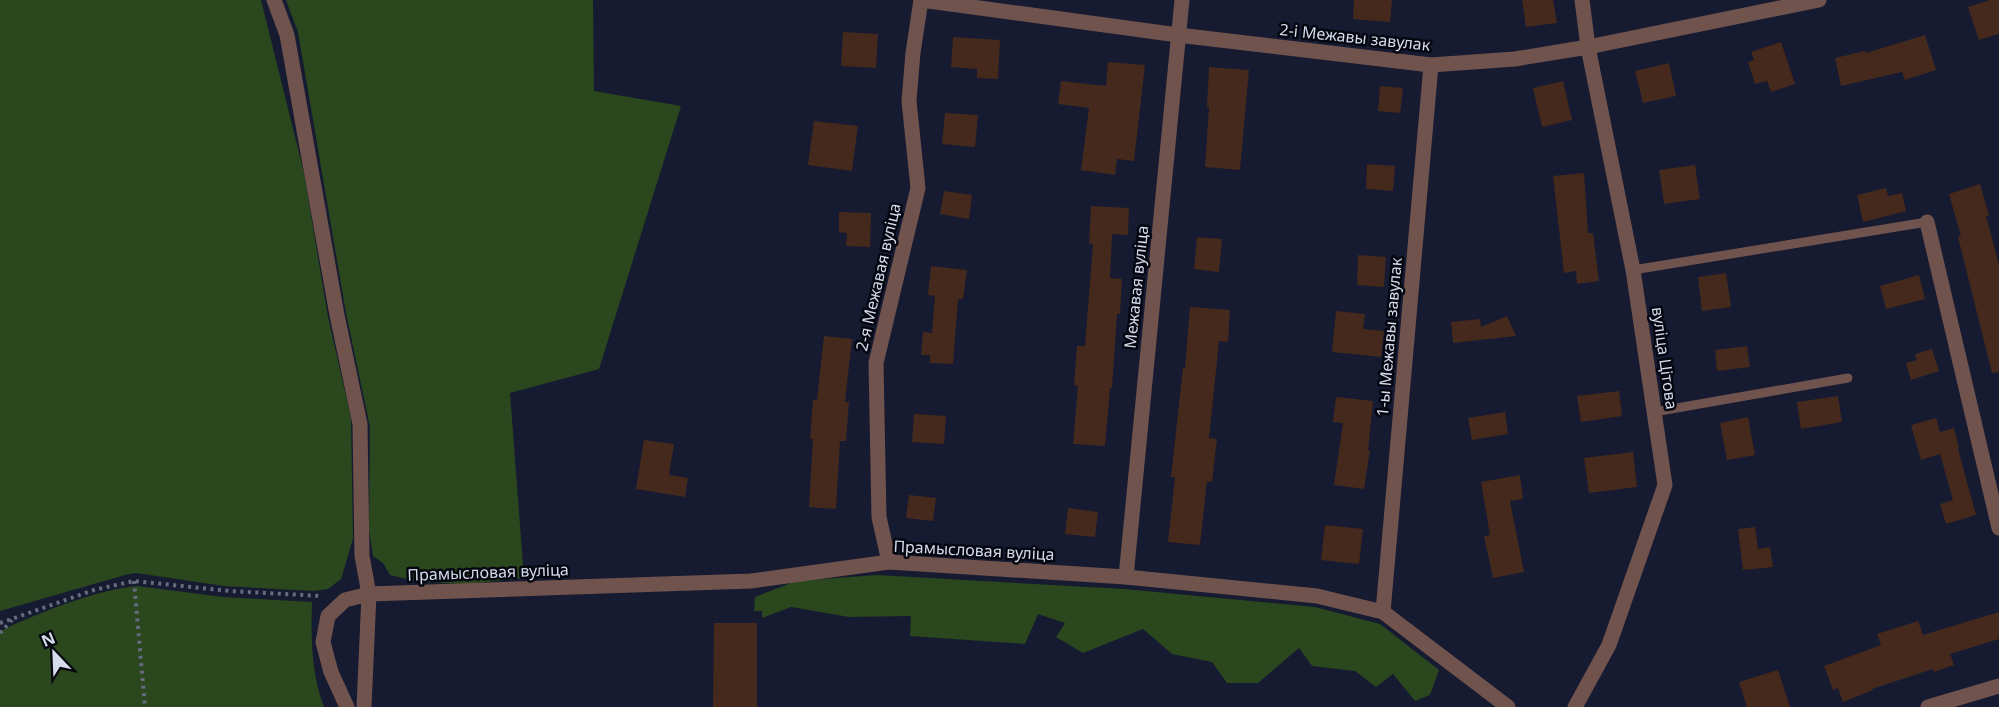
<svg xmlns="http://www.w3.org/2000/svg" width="1999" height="707" viewBox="0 0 1999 707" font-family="'Noto Sans',sans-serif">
<rect width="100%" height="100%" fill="#161b32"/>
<g fill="#2a471d">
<path d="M0,0h261l43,173 24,144 23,101 2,121 -12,40 -13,10 -15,2 -89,-5 -88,-13 -11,2 -125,36z"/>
<path d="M286,0h307l1,91 87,15 -82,263 -89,24 14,185 -57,6 -48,-2 -29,-7 -7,-12 -10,-7 -4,-26 1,-103 -24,-114 -48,-281z"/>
<path d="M877,575l247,14 191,18 65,17 59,46 -9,25 -15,6 -22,-27 -17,13 -21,-16 -43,-5 -13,-18 -41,35h-31l-15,-21 -40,-8 -29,-25 -60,24 -27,-16 9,-14 -27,-9 -13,30 -115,-8 1,-20 -62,1 -58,-10 -29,11v-7h-8l1,-14 41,-16z"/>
<path d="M137,586l86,11 89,5c-1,35 -1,71 12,105h-324v-76c38,-18 95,-41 137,-45z"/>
</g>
<g fill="#44291c">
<path d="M1354,0h38l-2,22 -37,-3z"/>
<path d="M1522,0h31l4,23 -31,4z"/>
<path d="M1990,0h9v34l-20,6 -11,-33z"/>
<path d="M843,32l35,2 -2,34 -35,-2z"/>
<path d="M1925,35l11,35 -31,10 -3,-8 -61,14 -6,-28 30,-7 1,2z"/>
<path d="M953,37l47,3 -2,39 -21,-1v-9l-26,-2z"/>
<path d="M1781,42l14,42 -24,8 -4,-11 -12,3 -7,-22 6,-2 -3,-8z"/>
<path d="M1108,62l37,3 -11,96 -17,-2 -2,16 -34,-5 8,-62 -31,-4 3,-23 45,5z"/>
<path d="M1669,63l7,33 -33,7 -8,-32z"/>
<path d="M1209,67l40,3 -9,100 -35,-3 4,-60h-2z"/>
<path d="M1563,81l9,39 -30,7 -9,-39z"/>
<path d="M1380,86l23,2 -3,25 -22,-2z"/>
<path d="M945,113l33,2 -3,32 -33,-3z"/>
<path d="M814,121l44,5 -6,45 -44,-6z"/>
<path d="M1367,164l28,2 -2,25 -27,-2z"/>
<path d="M1695,165l5,34 -36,5 -5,-34z"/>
<path d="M1584,173l4,60h5l6,48 -22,3 -1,-13 -12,2 -11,-97z"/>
<path d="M1980,184l9,31 -3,1 13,49v107l-7,1 -34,-136 3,-1 -12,-42z"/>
<path d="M1886,188l2,8 14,-3 4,18 -43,11 -6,-27z"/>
<path d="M944,191l28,4 -3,24 -29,-5z"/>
<path d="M1091,206l38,2 -1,27 -16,-1 -2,44 12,1 -2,35h-3l-5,74h-2l-5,58 -32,-2 5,-58 -4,-1 3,-39h8l8,-102h-4z"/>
<path d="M839,212l32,1 -1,34 -24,-1 1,-13 -8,-1z"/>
<path d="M1197,237l25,2 -3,33 -25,-3z"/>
<path d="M1358,255l28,2 -2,30 -27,-2z"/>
<path d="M931,266l36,4 -4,29h-5l-5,65 -23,-1v-8h-9l2,-23 9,1 3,-37 -7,-1z"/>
<path d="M1726,273l5,34 -29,4 -4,-34z"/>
<path d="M1919,275l6,24 -39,10 -6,-23z"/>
<path d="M1190,307l40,3 -2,32 -9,-1 -10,97 8,1 -5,43 -5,-1 -7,64 -32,-3 7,-65h-4l12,-109h2z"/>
<path d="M1336,311l29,3 -2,15 21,2 -3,26 -49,-5z"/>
<path d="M1507,316l9,20 -63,7 -2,-21 29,-3 1,8z"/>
<path d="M824,336l28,3 -7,63h4l-3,39h-6l-4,68 -27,-2 4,-68h-3l3,-39h4z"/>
<path d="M1747,346l3,21 -33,4 -2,-21z"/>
<path d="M1932,349l7,22 -28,9 -5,-17 11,-3 -2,-6z"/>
<path d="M1619,391l3,25 -41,6 -4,-26z"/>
<path d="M1838,396l4,26 -41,7 -4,-27z"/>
<path d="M1336,397l37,4 -5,49h2l-6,39 -30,-4 9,-62 -10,-1z"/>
<path d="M1505,412l3,22 -36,6 -4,-22z"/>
<path d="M914,414l32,2 -2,28 -32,-2z"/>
<path d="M1748,417l7,38 -28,5 -7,-37z"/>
<path d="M1936,418l4,14 14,-4 5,21h-1l18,66 -30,9 -6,-20 13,-4 -13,-46 -19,6 -10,-35z"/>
<path d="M644,440l30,4 -5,31 19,3 -3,19 -49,-8z"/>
<path d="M1633,452l4,35 -48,6 -5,-35z"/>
<path d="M1520,475l3,24 -13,2 14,71 -31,6 -9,-42 6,-1 -9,-53z"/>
<path d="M909,495l27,3 -3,23 -27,-3z"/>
<path d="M1068,508l30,4 -3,25 -30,-3z"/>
<path d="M1325,525l38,4 -4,35 -38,-4z"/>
<path d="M1755,527l3,22 12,-2 3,20 -30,3 -5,-41z"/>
<path d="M1999,612v27l-49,15 4,11 -20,7 -1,-3 -61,20 1,1 -30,12 -5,-14 -5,2 -9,-24 57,-21 -4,-11 41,-13 5,14z"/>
<path d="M714,623h43v84h-44z"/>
<path d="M1778,670l12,37h-43l-8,-25z"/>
</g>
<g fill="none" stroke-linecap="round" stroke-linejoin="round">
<g stroke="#666b7f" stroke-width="4" stroke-dasharray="3 4.5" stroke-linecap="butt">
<path d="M134,581l11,126"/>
<path d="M0,623l94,-33 40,-9 96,10 91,5"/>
<path d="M0,633l12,-13"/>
</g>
<g stroke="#71534d" stroke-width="9">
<path d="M1633,270l294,-48"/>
<path d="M1654,412l194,-34"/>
</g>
<g stroke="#71534d" stroke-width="15">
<path d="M274,0l13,35 50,280 23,109 2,132 7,38 -5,113"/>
<path d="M921,0l257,35 253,30 84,-6 73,-12 231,-47"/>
<path d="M1927,222l72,306"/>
<path d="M889,562l-10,-45 -3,-154 42,-175 -9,-87 4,-48 8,-53"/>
<path d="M1126,577l56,-577"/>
<path d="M1383,612l48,-547"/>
<path d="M347,707l-16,-35 -8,-30 5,-26 17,-16 24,-6 382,-13 138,-19 237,15 191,19 66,16 125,95"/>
<path d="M1575,707l34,-62 56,-160 -32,-215 -45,-223 -6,-47"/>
<path d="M1928,707l71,-21"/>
</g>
</g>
<g text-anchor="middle" stroke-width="5" stroke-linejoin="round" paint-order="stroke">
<g font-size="16" fill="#d6dbeb" stroke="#050710">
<text transform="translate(1355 37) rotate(6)" y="6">2-і Межавы завулак</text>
<text transform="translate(878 277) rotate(-77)" y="6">2-я Межавая вуліца</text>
<text transform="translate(1136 287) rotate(-84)" y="6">Межавая вуліца</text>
<text transform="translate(1389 337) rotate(-85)" y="6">1-ы Межавы завулак</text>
<text transform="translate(1665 358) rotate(82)" y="6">вуліца Цітова</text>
<text transform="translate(974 550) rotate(3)" y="6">Прамысловая вуліца</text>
<text transform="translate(488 572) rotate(-2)" y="6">Прамысловая вуліца</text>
</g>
</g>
<g transform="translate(54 653) rotate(337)" stroke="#050710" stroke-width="4.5" paint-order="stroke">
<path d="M0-4.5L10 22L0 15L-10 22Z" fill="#d6dbeb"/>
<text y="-9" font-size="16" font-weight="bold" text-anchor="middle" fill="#d6dbeb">N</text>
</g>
</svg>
